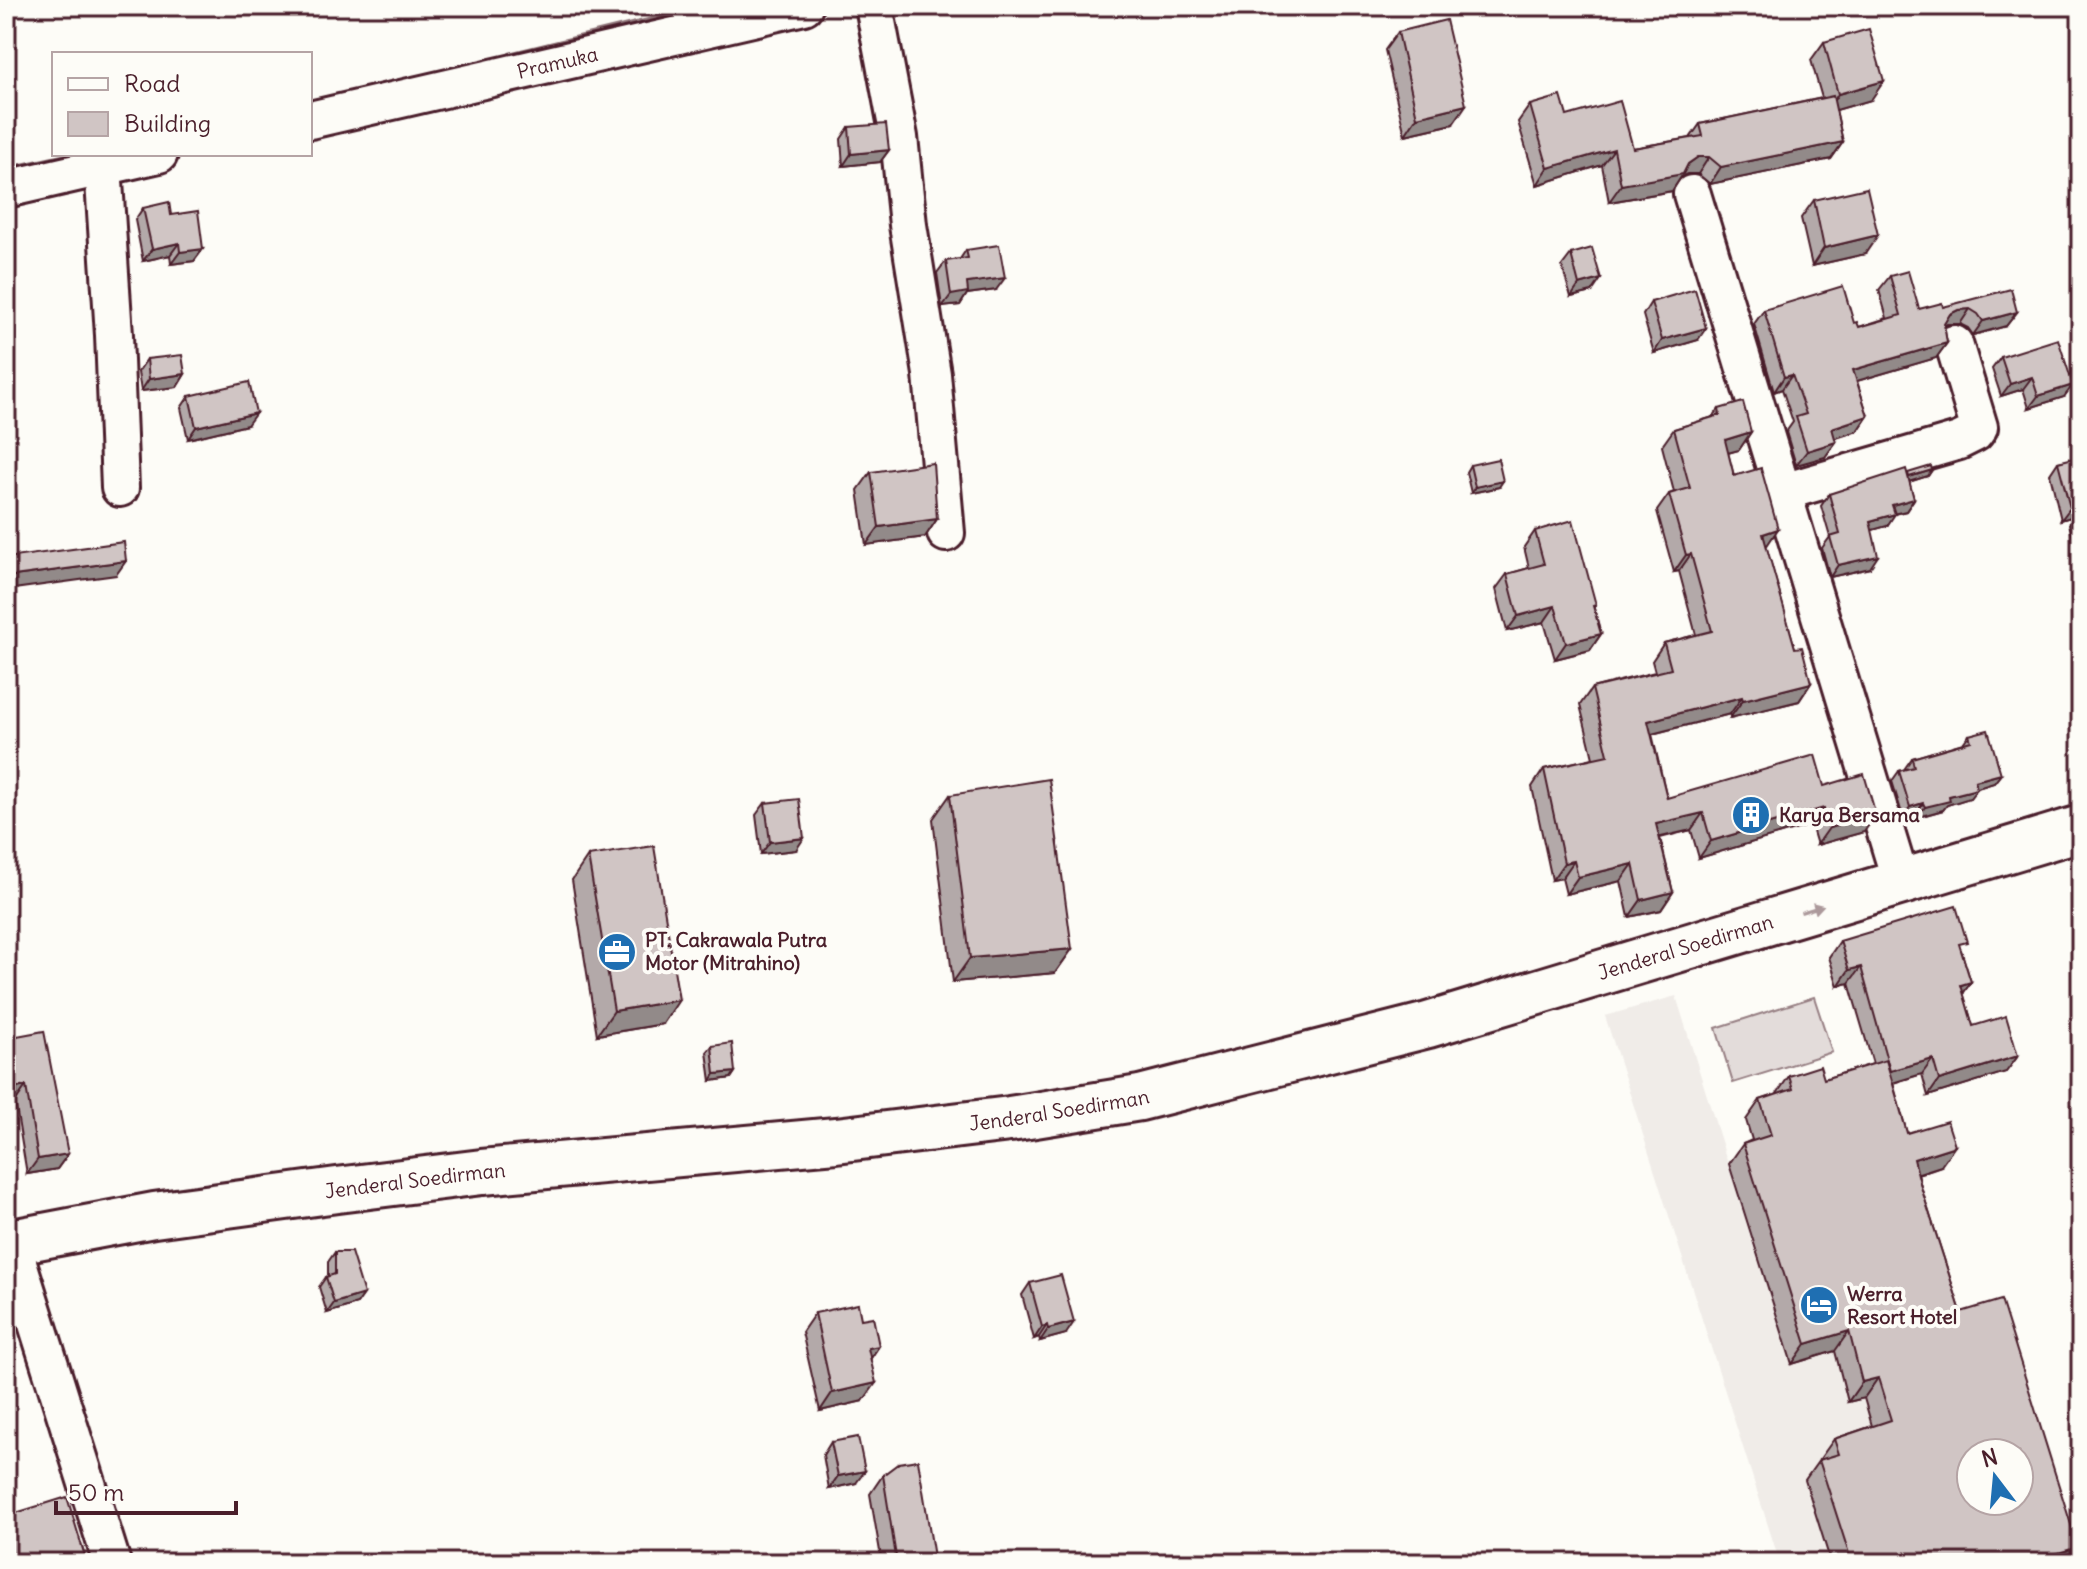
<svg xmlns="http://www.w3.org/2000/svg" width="2087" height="1569" viewBox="0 0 2087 1569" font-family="Delius,sans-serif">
<rect width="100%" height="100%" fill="#fdfcf7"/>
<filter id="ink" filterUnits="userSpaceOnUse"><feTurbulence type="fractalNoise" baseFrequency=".0125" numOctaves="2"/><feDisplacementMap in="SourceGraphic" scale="16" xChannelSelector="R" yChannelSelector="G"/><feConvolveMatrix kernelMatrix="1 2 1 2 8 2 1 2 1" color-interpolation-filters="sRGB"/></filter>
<g filter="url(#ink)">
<path fill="#f0ece8" d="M1676,996l80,258 155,-46 60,245v48l50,62h-241l-175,-547z"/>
<path fill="#e3dcda" stroke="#967e82" stroke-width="2" d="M1814,997l18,55 -99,31 -17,-55z"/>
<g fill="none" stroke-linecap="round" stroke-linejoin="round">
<g stroke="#91777b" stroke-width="7">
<path d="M511,55l201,-49"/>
<path d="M6,170l72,-16"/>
</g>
<defs>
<g id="minor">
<path d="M874,6l25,131 9,88 24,149 14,159"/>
<path id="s1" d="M310,120l494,-114"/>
<path d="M103,166l11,169 6,153"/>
<path d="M6,189l153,-35"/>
<path d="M1692,194l209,688"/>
<path d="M1783,492l176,-51 16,-8 4,-6 -25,-83"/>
<path d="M18,1263l94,300"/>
</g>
<g id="highway">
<path id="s2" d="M6,1243l148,-28 183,-25 145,-18 354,-32 174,-21 130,-21 288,-73 653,-197"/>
</g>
</defs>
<use href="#minor" stroke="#4a1f2b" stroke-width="42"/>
<use href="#highway" stroke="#4a1f2b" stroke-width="50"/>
<use href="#minor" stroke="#fdfcf7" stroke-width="36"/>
<use href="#highway" stroke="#fdfcf7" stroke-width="44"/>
</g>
<g fill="#b3a9a9" stroke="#4a1f2b" stroke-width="2">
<path d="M1398,32l55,92 -48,11 -20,-85z"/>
<path d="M1824,42l47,58 -35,10 7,32 -12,17 -121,25 -12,-10h-11l-6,3 -9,14 -63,11 -7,-37 -65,20 -19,-63 12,-17 37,11 66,32 57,-10 10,-14 122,-26 -11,-38z"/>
<path d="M849,127l40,23 -9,12 -37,4 -2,-27z"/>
<path d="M1814,200l51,54 -53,12 -11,-48z"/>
<path d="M143,208l28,7 32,34 -9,12 -23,3 -1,-9 -27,6 -8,-41z"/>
<path d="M966,250l30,40 -29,4 -7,11 -18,2 -5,-34 9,-12 14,-2z"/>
<path d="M1571,254l21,38 -21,5 -9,-31z"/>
<path d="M1890,276l29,33 24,-2 74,5 -11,14 -33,9 -5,-7 -8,-4h-13l-3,2 3,17 -11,15 -79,23 11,35 -10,15 -23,7 1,4 -11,15 -29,8 -10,-33 7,-10 -11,-33 -8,3 -20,-68 10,-14 90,13 5,4 28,-9 -8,-28z"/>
<path d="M1651,302l47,38 -44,13 -11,-38z"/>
<path d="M2001,357l63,40 -35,11 -6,-19 -22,7 -9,-27z"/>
<path d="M147,359l38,15 -8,13 -36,4 -3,-19z"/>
<path d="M189,396l58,29 -59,14 -7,-31z"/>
<path d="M1719,409l32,23 -12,18 -11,3 6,23 32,70 29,102 16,35 -12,18 -69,17v-4l-78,20 15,64 157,-12 40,46 -47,13 -6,-20 -112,33 -8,-28 -31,8 13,54 -12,18 -32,7 -8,-36 -55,13 -4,-16 -10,2 -20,-93 12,-18 49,-11 -13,-53 12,-17 63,-16 -3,-11 12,-18 32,-8 -17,-64 -5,1 -17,-61 12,-17 5,-2 -12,-46 12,-17 39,-12z"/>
<path d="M2081,458v107l-12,-41 5,-8 -13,4 -11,-46 8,-12z"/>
<path d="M1470,465l29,22 -28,6 -5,-21z"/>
<path d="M1932,470l-4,6 -19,6 5,17 -8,12 -12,3 -7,12 -15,4 -2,38 -40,9 -8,-29 8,-11 -9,-31 8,-12 78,-20z"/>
<path d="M871,472l66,47 -12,18 -59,8 -8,-55z"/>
<path d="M1535,531l61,74 -2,3 7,26 -11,16 -35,9 -11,-37 -37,9 -11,-42 11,-15 22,-6 -5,-21z"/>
<path d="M1969,735l32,39 -7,9 -17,5 -7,10 -23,7 -4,5 -25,7 -1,-4 -14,4 -11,-36 7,-10 6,-2v-1l7,-10 51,-15z"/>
<path d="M950,795l122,154 -17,24 -102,9 -20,-163z"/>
<path d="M765,803l31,47 -35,4 -5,-39z"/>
<path d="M588,856l75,168 -66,11 -25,-155z"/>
<path d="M1840,941l121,9 10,32 -8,11 10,33 45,30 -12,16 -78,24 -6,-22 -29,9 14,50 34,33 -23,8 3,13 40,125 106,251h-236l-26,-83 29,-41 38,-13 -8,-28 -16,4 -13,-51 -43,13 -63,-200 14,-20 9,-4 -6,-20 14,-20 16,-5 13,-19 35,3 49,-15 -24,-81 -11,3 -9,-29z"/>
<path d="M6,1038l62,116 -11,15 -30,5 -12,-72z"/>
<path d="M712,1046l23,26 -4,6 -20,3 -4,-29z"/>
<path d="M335,1252l29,42 -7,10 -30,9 -8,-26 7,-10 2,-1v-14z"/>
<path d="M1030,1283l36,51 -26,7 -1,-4 -5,2 -12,-44z"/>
<path d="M815,1313l46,6 18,27 -8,12 -8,43 -43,10 -18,-79z"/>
<path d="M831,1442l25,41 -27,6 -6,-34z"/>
<path d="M883,1475l47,88h-48l-12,-69z"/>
</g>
<g fill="#928a89" stroke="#4a1f2b" stroke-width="2">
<path d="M1884,81l-13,19 -45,13 12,-19z"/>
<path d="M1466,105l-13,19 -48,11 12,-18z"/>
<path d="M1843,142l-12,17 -121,25 11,-17z"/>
<path d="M1614,149l-12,16 -65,20 11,-17z"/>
<path d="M889,150l-9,12 -37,4 8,-12z"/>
<path d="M1698,157h11l-11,17h-11l-6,3 -9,14 -63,11 12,-17 67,-21z"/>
<path d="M1878,235l-13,19 -53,12 12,-18z"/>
<path d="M179,243l-9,12 -27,6 9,-12z"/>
<path d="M203,249l-9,12 -23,3 9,-12z"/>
<path d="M1005,278l-9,12 -29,4 -7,11 -18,2 9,-12 16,-12z"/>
<path d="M1601,279l-9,13 -21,5 8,-12z"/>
<path d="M1970,309l-10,15h-13l-8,5 11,-15 8,-4z"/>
<path d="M2017,312l-11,14 -33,9 10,-14z"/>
<path d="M1706,328l-8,12 -44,13 8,-13z"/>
<path d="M1947,343l-11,15 -93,27 10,-15z"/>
<path d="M185,374l-8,13 -36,4 8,-12z"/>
<path d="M1792,375l-10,14 -8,3 10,-15z"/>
<path d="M2032,377l-9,12 -22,7 9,-12z"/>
<path d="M2073,385l-9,12 -35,11 9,-12z"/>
<path d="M256,413l-9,12 -59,14 8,-12z"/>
<path d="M1868,416l-10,15 -37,12 11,-15z"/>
<path d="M1751,432l-12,18 -27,7 13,-17z"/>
<path d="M1836,442l-11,15 -29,8 11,-14z"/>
<path d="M1932,470l-4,6 -23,7 4,-6z"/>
<path d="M1503,481l-4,6 -28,6 4,-6z"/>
<path d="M1914,499l-8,12 -22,5 8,-11z"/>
<path d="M2081,505l-7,11 -13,4 9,-12z"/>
<path d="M1895,514l-8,12 -25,7 8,-12z"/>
<path d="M937,519l-12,18 -59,8 13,-18z"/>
<path d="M1778,529l-12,18 -3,-13z"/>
<path d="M1691,554l-12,17 -5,1 12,-17z"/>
<path d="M1878,556l-8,12 -40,9 8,-12z"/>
<path d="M126,561l-10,14 -110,15v-13z"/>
<path d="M1555,606l-11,16 -37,9 11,-15z"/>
<path d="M1601,634l-11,16 -35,9 11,-16z"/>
<path d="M1811,683l-12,18 -69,17 13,-18z"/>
<path d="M1742,697l-12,17 -94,24 12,-17z"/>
<path d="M2001,774l-7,9 -26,8 7,-10z"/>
<path d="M1977,789l-7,9 -23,7 -4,5 -25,7 7,-10 24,-11z"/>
<path d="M1923,803l-6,10 -14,4 7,-10z"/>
<path d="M1824,808l-13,17 -112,33 12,-17z"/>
<path d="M1703,813l-12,17 -47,11 12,-17z"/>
<path d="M1876,815l-12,17 -47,13 12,-17z"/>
<path d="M804,838l-8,12 -35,4 9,-12z"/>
<path d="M1574,861l-12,17 -10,2 12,-17z"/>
<path d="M1633,864l-12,17 -55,13 12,-17z"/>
<path d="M1673,892l-12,18 -32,7 12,-17z"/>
<path d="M1072,949l-17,24 -102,9 17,-24z"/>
<path d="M1861,967l-12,16 -11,3 11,-16z"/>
<path d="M1971,982l-11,16 1,-13z"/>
<path d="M679,1000l-16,24 -66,11 17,-24z"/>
<path d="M2018,1056l-12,16 -78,24 11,-16z"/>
<path d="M1933,1059l-11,15 -43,13 11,-16z"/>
<path d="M735,1072l-4,6 -20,3 4,-7z"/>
<path d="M26,1086l-11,16 -9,2v-14z"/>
<path d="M1955,1146l-14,20 -41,13 14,-20z"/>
<path d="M68,1154l-11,15 -30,5 11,-15z"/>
<path d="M364,1294l-7,10 -30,9 7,-10z"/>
<path d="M1074,1322l-8,12 -26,7 8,-12z"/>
<path d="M1047,1325l-8,12 -5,2 8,-12z"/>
<path d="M1849,1331l-14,20 -43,13 14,-20z"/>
<path d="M879,1346l-12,18 1,-16z"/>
<path d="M1878,1378l-14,20 -16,4 14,-20z"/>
<path d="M876,1383l-13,18 -43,10 12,-18z"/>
<path d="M865,1471l-9,12 -27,6 9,-13z"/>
<path d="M2078,1547l-11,16h-20l5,-8z"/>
<path d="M934,1557l-4,6h-33z"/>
</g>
<g fill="#d0c5c4" stroke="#4a1f2b" stroke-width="2" fill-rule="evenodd">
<path d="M1446,20l20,85 -49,12 -19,-85z"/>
<path d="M1869,29l15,52 -46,13 -14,-52z"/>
<path d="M1561,96l6,20 53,-15 13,47 70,-12 -3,-12 133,-28 10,46 -122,25 -12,-10h-11l-10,7 -5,10 -62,11 -7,-36 -66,19 -18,-63z"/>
<path d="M886,124l3,26 -38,4 -2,-27z"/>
<path d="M1867,188l11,47 -54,13 -10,-48z"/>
<path d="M169,202l2,13 27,-4 5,38 -23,3 -1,-9 -27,6 -9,-41z"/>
<path d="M999,245l6,33 -38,5 1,9 -17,3 -5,-34 22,-3 -2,-8z"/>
<path d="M1592,248l9,31 -22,6 -8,-31z"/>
<path d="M1908,271l11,38 23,-6 1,4 68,-18 6,23 -34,9 -5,-7 -8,-5 -12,1 -8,4 -6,10 3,19 -94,27 15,46 -36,12 4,14 -29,9 -11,-34 10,-3 -14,-39 -8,2 -20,-67 79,-24 11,37 3,-1 2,5 42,-12 -11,-39z"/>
<path d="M1695,289l11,39 -44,12 -11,-38z"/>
<path d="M2058,339l15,46 -35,11 -6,-19 -22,7 -9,-27z"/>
<path d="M182,355l3,19 -36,5 -2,-20z"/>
<path d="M249,382l7,31 -60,14 -7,-31z"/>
<path d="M1743,402l8,30 -26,8 9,36 27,-8 17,61 -15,5 32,114 7,-1 9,36 -68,17 -1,-3 -94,24 19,77 148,-43 9,31 40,-12 12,41 -47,13 -5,-20 -113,33 -8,-28 -47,11 17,68 -32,8 -8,-36 -55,13 -4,-16 -10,2 -20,-94 64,-14 -16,-67 79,-19 -7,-26 48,-12 -21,-77 -5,1 -17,-61 21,-6 -16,-59 46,-14 -1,-6z"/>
<path d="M2081,456v49l-11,3 -12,-46z"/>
<path d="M1498,459l5,22 -28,6 -5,-22z"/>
<path d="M933,463l4,56 -58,8 -8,-55z"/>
<path d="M1931,466l1,4 -23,7 -1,-4z"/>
<path d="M1906,469l8,30 -22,6 3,9 -25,7 8,35 -40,9 -8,-28 10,-3 -11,-40z"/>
<path d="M1573,520l23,85 -3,1 8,28 -35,9 -11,-37 -37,10 -11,-42 37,-10 -9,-33z"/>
<path d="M124,542l2,19 -120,16v-19z"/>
<path d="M1988,730l13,44 -26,7 2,8 -28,7 1,5 -25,6 -2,-4 -13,4 -11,-36 15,-4 -2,-9 59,-17 -2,-6z"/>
<path d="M1049,779l23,170 -102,9 -20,-163z"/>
<path d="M799,799l5,39 -34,4 -5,-39z"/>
<path d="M654,846l25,154 -65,11 -26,-155z"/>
<path d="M1956,906l11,36 -8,2 12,38 -10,3 12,41 33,-10 12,40 -79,24 -6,-21 -43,12 -29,-104 -12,3 -9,-29z"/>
<path d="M44,1031l24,123 -30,5 -12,-73 -20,4v-52z"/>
<path d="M732,1043l3,29 -20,2 -3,-28z"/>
<path d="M1886,1060l21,73 40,-12 8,25 -41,13 7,28 40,125 40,-12 77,247 -26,8 3,8h-203l-33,-103 20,-6 -5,-15 57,-19 -13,-42 -16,4 -13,-51 -43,13 -63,-200 28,-9 -11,-35 33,-11 -4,-13 31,-10 4,13zM1971,1453h48v48h-48z"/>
<path d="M335,1252h16l13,42 -30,9 -8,-26 9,-3z"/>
<path d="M1061,1275l13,47 -26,7 -1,-4 -5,2 -12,-44z"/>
<path d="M858,1304l3,15 12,-2 6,29 -11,2 8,35 -44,10 -17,-80z"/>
<path d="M858,1437l7,34 -27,5 -7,-34z"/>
<path d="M918,1460l16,97 -37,6 -14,-88 16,-12z"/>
<path d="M67,1497l20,66h-81v-47z"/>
</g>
<defs><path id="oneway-solid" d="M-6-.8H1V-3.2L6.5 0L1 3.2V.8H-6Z" transform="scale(2)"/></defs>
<use fill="#ac999b" href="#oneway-solid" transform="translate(1812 909) rotate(-17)"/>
</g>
<defs>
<symbol id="building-disc" viewBox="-11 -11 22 22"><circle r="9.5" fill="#1f6fb2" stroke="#fdfcf7"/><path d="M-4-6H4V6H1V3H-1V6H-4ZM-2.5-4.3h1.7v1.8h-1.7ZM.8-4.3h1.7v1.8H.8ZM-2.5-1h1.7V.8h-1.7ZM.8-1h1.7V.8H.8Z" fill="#fff"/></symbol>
<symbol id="office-disc" viewBox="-11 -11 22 22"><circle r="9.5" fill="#1f6fb2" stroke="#fdfcf7"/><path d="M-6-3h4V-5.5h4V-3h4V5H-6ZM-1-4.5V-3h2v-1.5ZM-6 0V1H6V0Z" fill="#fff"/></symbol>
<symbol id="hotel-disc" viewBox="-11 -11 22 22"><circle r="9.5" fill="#1f6fb2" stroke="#fdfcf7"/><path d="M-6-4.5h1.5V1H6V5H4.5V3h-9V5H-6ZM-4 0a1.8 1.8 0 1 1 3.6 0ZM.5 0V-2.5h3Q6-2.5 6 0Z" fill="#fff"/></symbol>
</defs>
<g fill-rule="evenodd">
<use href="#building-disc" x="1729" y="793" width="44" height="44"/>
<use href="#office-disc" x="595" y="930" width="44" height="44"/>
<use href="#hotel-disc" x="1797" y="1283" width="44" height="44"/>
</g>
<g text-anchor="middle" stroke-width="8" stroke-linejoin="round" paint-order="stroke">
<g font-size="20" fill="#4a1f2b" stroke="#fdfcf7">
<text dy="7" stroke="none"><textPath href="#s1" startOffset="254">Pramuka</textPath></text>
<text dy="7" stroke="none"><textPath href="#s2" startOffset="1710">Jenderal Soedirman</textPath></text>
<text dy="7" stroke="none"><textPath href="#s2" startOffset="1062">Jenderal Soedirman</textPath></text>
<text dy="7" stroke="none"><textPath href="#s2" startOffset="414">Jenderal Soedirman</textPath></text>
</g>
<g font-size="20" font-weight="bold" fill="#4a1f2b" stroke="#fdfcf7" text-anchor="start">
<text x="1779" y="822">Karya Bersama</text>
<text x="645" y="947">PT. Cakrawala Putra<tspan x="645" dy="23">Motor (Mitrahino)</tspan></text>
<text x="1847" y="1301">Werra<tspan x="1847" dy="23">Resort Hotel</tspan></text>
</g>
</g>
<rect width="2087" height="1569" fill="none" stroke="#fdfcf7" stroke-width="32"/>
<rect x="16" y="16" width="2055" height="1537" fill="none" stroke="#4a1f2b" stroke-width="3" filter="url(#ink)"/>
<rect x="52" y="52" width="260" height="104" fill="#fdfcf7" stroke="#b5a4a5" stroke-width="2"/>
<rect x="68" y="78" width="40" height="12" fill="#fdfcf7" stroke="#b5a4a5" stroke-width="2"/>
<text x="124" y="92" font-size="24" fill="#4a1f2b">Road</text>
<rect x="68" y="112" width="40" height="24" fill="#d0c5c4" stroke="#b5a4a5" stroke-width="2"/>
<text x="124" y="132" font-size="24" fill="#4a1f2b">Building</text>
<g transform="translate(1995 1477) rotate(344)"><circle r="38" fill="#fdfcf7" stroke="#b5a4a5" stroke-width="2"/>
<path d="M0-6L14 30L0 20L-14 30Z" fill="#1f6fb2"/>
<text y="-12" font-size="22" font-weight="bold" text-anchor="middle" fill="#4a1f2b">N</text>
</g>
<path d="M56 1501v12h180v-12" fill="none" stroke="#4a1f2b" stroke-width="4"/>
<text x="68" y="1501" font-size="24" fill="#4a1f2b" stroke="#fdfcf7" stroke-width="6" paint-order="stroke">50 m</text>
</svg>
